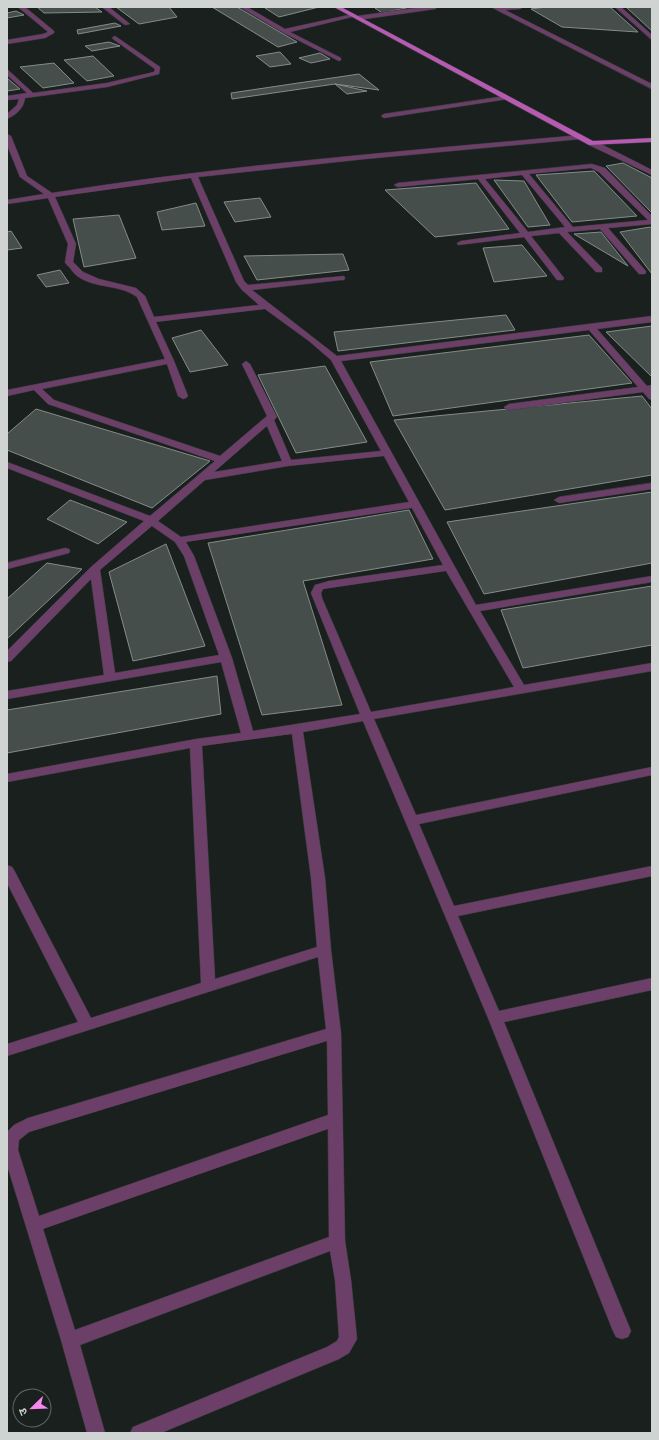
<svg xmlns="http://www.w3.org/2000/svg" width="659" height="1440" viewBox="0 0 659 1440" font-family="Commissioner,'Noto Sans Devanagari',sans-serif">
<rect width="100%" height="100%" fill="#1a201e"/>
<g fill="#464e4b" stroke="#848c89">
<path d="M37,7h58l7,5 -58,1z"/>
<path d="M116,7h53l8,10 -38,7z"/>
<path d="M212,7h25l60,35 -19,5z"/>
<path d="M268,7h51l-40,10 -14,-9z"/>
<path d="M379,7h32l-29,6 -7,-5z"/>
<path d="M546,7h64l28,25 -76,-5 -31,-18z"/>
<path d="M626,7h26v24z"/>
<path d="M16,11l8,4 -17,3v-5z"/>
<path d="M115,23l6,3 -43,8 -1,-4z"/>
<path d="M109,42l11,4 -28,5 -7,-5z"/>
<path d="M280,52l11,12 -21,3 -14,-11z"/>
<path d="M320,53l10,6 -19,4 -12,-5z"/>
<path d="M93,56l21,20 -27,5 -23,-21z"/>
<path d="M54,63l20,20 -31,5 -23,-21z"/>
<path d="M359,74l20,16 -44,-6 -103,15 -1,-6z"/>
<path d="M7,78l13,11 -13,2z"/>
<path d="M335,84l32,7 -20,3z"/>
<path d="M623,163l29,15v35l-46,-47z"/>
<path d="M594,171l43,45 -65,6 -36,-47z"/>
<path d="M494,180l30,1 26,44 -22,2z"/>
<path d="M476,183l33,46 -74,8 -50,-47z"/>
<path d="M260,198l11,19 -36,5 -11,-20z"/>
<path d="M196,203l9,23 -43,4 -5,-18z"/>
<path d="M119,215l17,43 -52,9 -11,-48z"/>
<path d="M650,227l2,2v45l-32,-42z"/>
<path d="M11,231l11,17 -15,2v-18z"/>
<path d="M601,232l27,34 -54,-32z"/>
<path d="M522,245l25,31 -53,6 -11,-34z"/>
<path d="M343,254l6,16 -92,10 -13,-24z"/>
<path d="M60,270l9,13 -23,4 -9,-12z"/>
<path d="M506,315l9,15 -177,21 -4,-19z"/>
<path d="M652,326v51l-46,-45z"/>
<path d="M201,330l27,35 -38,7 -18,-34z"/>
<path d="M589,335l43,48 -239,33 -23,-54z"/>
<path d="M325,366l42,76 -71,11 -38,-78z"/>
<path d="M642,396l10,13v66l-207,35 -51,-90z"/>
<path d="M36,409l174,52 -58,47 -145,-58v-16z"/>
<path d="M652,492v71l-168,31 -37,-72z"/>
<path d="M70,500l57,22 -29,22 -51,-25z"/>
<path d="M409,510l24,49 -130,22 39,124 -80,10 -54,-172z"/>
<path d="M166,544l39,102 -72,15 -24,-89z"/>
<path d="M47,563l35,6 -75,70v-40z"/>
<path d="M652,586v59l-129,23 -22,-58z"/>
<path d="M217,676l4,38 -214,39v-43z"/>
</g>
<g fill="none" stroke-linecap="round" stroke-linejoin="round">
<defs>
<g id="minor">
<path d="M18,7h7l29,24v2l-9,5 -38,6v-4l36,-6 5,-2z"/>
<path d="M102,7h7l21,17 -5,1z"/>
<path d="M240,7h7l38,22 68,-15 3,2 -66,16 51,26v2l-2,1 -57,-29z"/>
<path d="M422,7h16l-3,2 -77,11 -3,-2 3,-2z"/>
<path d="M491,7h32l-3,2 -15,1 147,74v5z"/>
<path d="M615,7h6l31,28v5z"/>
<path d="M115,36l45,31 -1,7 -52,13 -82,11c-1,10 -9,17 -18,21v-5l10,-9 2,-6 -12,1v-4l20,-3 -20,-18v-6l26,24 74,-10 47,-11 1,-3 -42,-30 -1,-1z"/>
<path d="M506,96l2,1v2l-124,19 -3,-2 3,-2z"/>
<path d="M7,134l4,2 16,40 25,17c175,-28 352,-42 529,-58l4,2 -4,2 -216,20 -167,18 46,104 4,4 96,-9 1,2 -1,2h-3l-89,10 85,66 315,-40v6l-55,7 50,57 5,-1v15l-3,-1 -6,-7 -134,18 -3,-1 -2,-2 5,-3 129,-17 -49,-57 -248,31 135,244 176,-29v6l-172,29 44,74 128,-22v8l-278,48 42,96 236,-48v8l-233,49 35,82 198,-40v10l-194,40 41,95 153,-33v12l-148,32 127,309 -3,6 -6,2 -6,-2 -3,-6 -125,-313 -125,-297 -60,11 22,146 6,72 10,83 4,208 6,39 6,59 -8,14 -10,6 -178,74h-31l3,-6 194,-80 10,-6 2,-4 -4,-57 -5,-29 -250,94 25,88h-18l-26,-93 -54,-175v-33l7,-7 14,-7 298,-89 -8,-72 -311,99v-12l71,-22 -71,-139v-18l5,2 2,3 77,148 110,-35 -11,-235 -183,34v-8l189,-35 45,-6 -20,-71 -214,37v-8l97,-16 -13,-96 -80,82 -4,1v-11l84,-84 53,-46 -137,-53v-6l143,54 65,-55 -167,-57 -14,-14 -27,6v-6l158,-31 -28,-62c-17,-13 -42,-8 -60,-21 -4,-3 -7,-9 -11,-12l-1,-2 3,-18 -20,-46 -41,6v-4l37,-6 -24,-17 -13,-32zM191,178l45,104 6,8 17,15 -105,12 -9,-21 -9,-8 -37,-9 -16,-7 -10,-10 3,-18 -21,-47zM265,309l44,32 22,19 50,91 -90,9 -17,-40 3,-3 -27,-53 -4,-3 -4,3 25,52 -47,40 -166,-56 -12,-11 125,-25 11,32 5,3 3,-1 2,-2 -14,-35 -18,-39zM267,426l15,35 -68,11zM384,456l25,46 -228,35 -23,-16 47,-41 83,-14zM412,508l31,57 -114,16 -14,4 -4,8 49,121 -107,17 -21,-73 -38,-102 -8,-14zM152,526l23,16 9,14 35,99 -104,18 -15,-103zM446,571l68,116 -143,25 -49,-114 -1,-5 2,-4zM292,734l19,144 6,69 -102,32 -13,-233zM327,1041l1,74 -289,101 -21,-66 1,-10 10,-8zM328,1129l1,108 -254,93 -32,-101z"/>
<path d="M589,141h6l57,29v5l-63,-30z"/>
<path d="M592,164l13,4 47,48v8l-44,4 37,42 1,2 -1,2h-6l-39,-45 -33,3 35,36v4h-6l-37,-39 -28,3 33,42 -1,2h-6l-33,-43 -66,8 -1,-2 4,-2 59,-8 -42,-54 -80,8 -4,-2 4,-2zM591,168l8,4 49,48 -75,7 -44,-53zM522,175l43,52 -37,5 -43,-53z"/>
<path d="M652,483v6l-93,14 -5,-3 5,-3z"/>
<path d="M65,548l4,1 1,2 -1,2 -62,16v-6z"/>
</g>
<path id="major" d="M334,7h7l252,134 59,-3v4l-63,3z"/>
</defs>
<use href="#minor" stroke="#373d3b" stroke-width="1"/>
<use href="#major" stroke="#373d3b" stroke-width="1"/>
<use href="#minor" fill="#6b3f67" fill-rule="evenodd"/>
<use href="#major" fill="#b65bb1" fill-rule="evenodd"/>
</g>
<rect width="659" height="1440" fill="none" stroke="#cfd3d2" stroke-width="16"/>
<g transform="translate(32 1408) rotate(247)"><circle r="19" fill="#1a201e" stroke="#626866"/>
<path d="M0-3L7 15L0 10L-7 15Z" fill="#f589ee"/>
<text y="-6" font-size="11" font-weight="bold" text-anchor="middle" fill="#cfd3d2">उ</text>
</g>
</svg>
